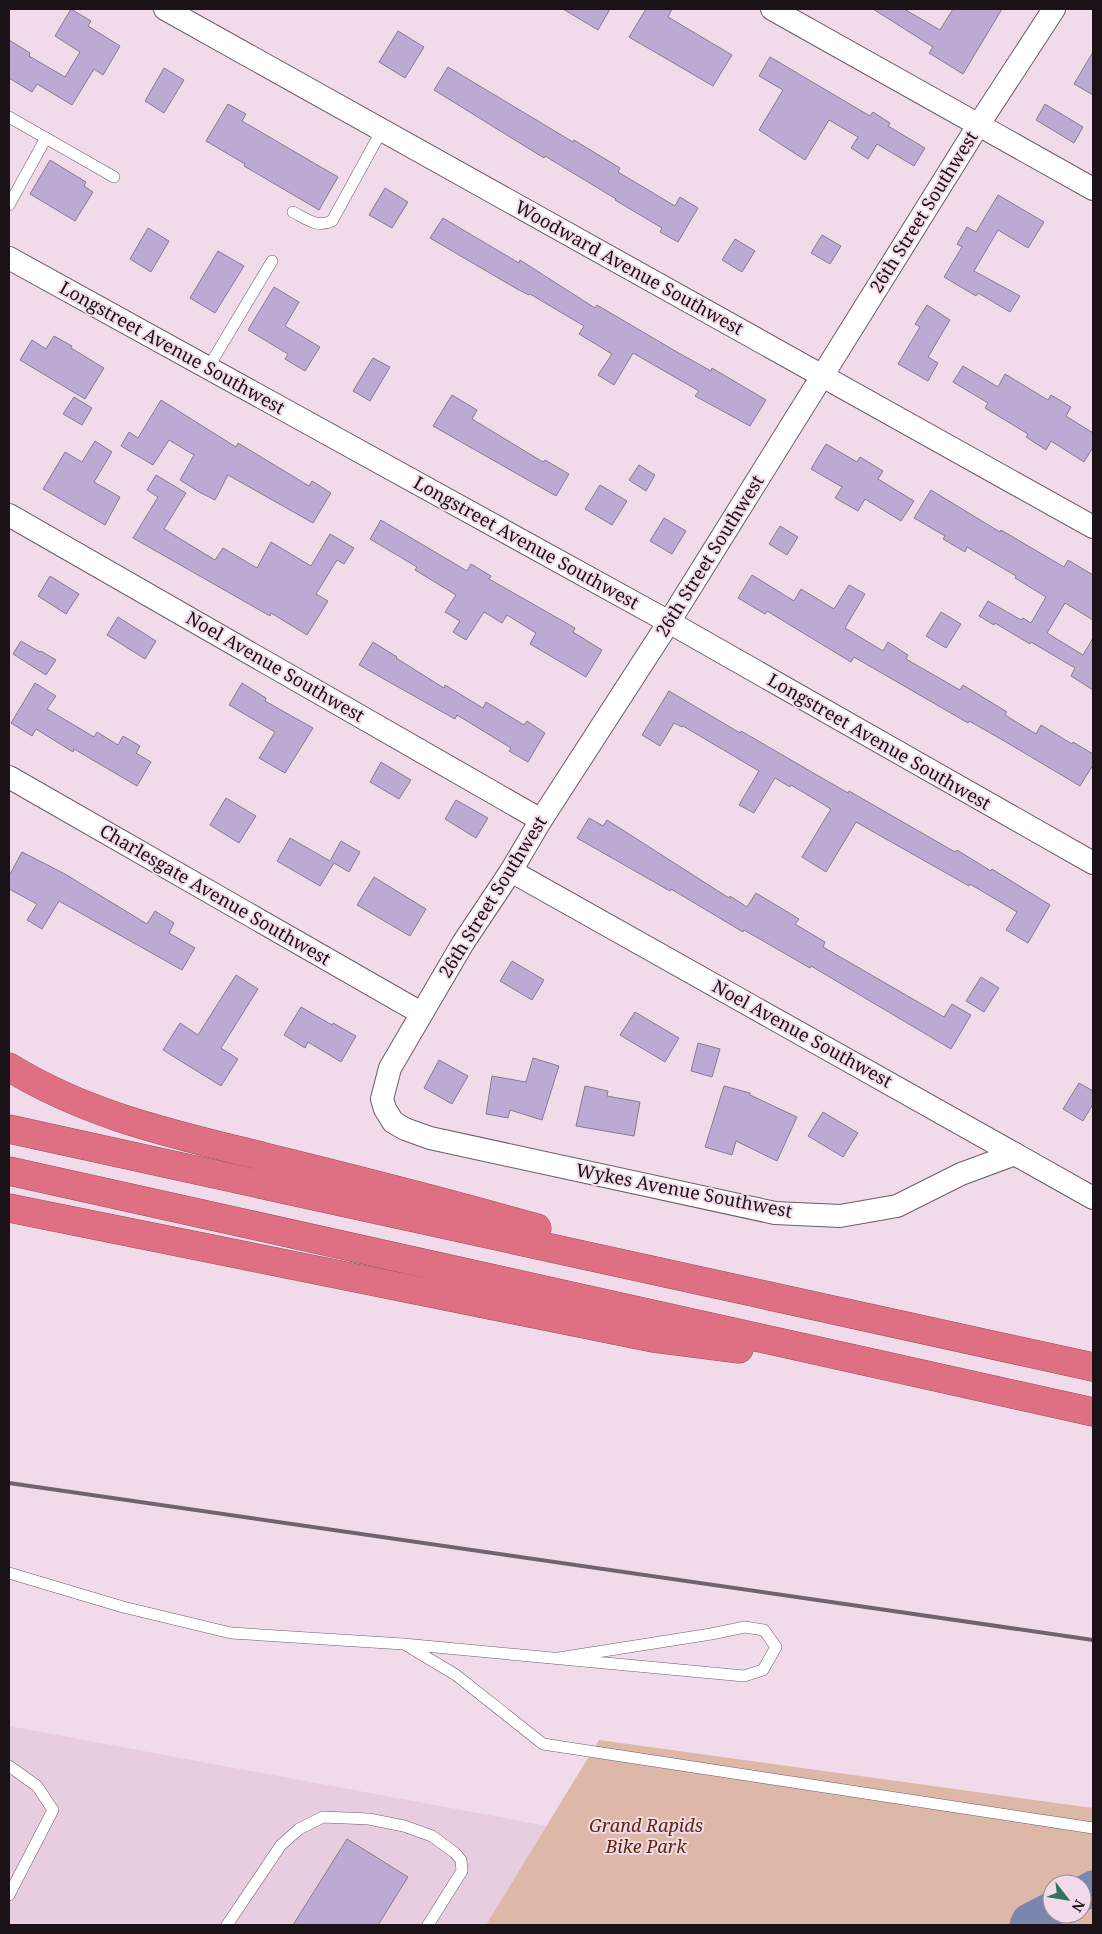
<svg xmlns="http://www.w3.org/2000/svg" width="1102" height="1934" viewBox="0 0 1102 1934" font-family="'Noto Serif',serif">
<rect width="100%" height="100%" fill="#f1dbea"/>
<path fill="#e8ccdf" d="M9,1726l538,100 -61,99h-477z"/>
<path fill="#ddb8a9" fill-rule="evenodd" d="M599,1740l494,68v117h-607zM1052,1884h30v30h-30z"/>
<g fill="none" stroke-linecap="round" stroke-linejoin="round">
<g stroke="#7a86af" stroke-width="35">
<path d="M1082,1894l11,-6"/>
<path d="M1027,1925l2,-4 23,-12"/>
</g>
</g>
<g fill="#bcaad5" stroke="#857c90">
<path d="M71,9l20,12 -3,5 32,20 -17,29 -9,-6 -22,36 -35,-21 -5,8 -23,-14v-38l21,13 -1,3 36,21 15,-25 -25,-16z"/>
<path d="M563,9h47l-12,21z"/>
<path d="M646,9h26l-4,8 64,38 -19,31 -84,-49z"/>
<path d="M873,9h31l36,21 13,-21h49l-39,65 -34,-21 4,-6z"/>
<path d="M398,31l26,16 -19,31 -26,-16z"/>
<path d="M1093,52v43l-19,-11z"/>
<path d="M770,57l100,59 3,-4 17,11 -2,3 37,22 -11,18 -37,-22 -9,15 -17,-11 7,-11 -29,-17 -24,40 -46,-30 24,-40 -24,-14z"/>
<path d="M448,67l125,75 1,-2 46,28 -2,4 57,34 5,-9 18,11 -20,34 -18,-10 2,-4 -47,-28 1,-1 -71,-43 -1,2 -110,-68z"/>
<path d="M164,68l20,12 -20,33 -19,-12z"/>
<path d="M228,104l18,10 -4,7 96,56 -19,33 -75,-44 1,-2 -39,-23z"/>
<path d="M1045,104l38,23 -9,16 -38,-23z"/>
<path d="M50,160l36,22 -2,4 9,6 -18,29 -45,-27z"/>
<path d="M385,188l23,14 -16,26 -23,-13z"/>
<path d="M998,195l46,27 -16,26 -30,-18 -24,41 46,25 -10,16 -32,-19 -2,3 -32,-19 18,-30 -5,-3 10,-17 9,5z"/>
<path d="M443,218l76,45 1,-3 75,48 2,-3 80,47 34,19 1,-3 54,32 -16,26 -55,-30 4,-5 -66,-38 -19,32 -16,-10 14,-21 -33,-20 5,-8 -54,-32 -1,1 -12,-6 -87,-51z"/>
<path d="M148,228l21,13 -18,31 -21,-13z"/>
<path d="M822,235l19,11 -11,18 -19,-11z"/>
<path d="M735,239l20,12 -13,21 -20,-12z"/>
<path d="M218,251l26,15 -29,47 -25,-15z"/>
<path d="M274,287l25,15 -14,24 35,21 -15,24 -20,-12 3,-5 -40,-24z"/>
<path d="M927,305l23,15 -22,37 10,6 -10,18 -30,-17 22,-37 -5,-3z"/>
<path d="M54,336l18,10 -1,2 33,20 -19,31 -65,-39 12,-20 14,9z"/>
<path d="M373,358l17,9 -20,34 -17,-10z"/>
<path d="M963,366l35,21 7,-13 43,26 3,-5 20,12 -5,9 27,17v14l-9,15 -33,-21 -5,9 -20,-13 2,-3 -43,-26 3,-5 -35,-21z"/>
<path d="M452,395l25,15 -5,9 71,43 2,-2 24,14 -13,22 -123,-70z"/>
<path d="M74,397l18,11 -10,17 -19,-11z"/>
<path d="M161,400l75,47 2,-4 71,43 3,-5 19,12 -18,30 -85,-48 -13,25 -16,-8 -19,-12 14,-25 -25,-15 -16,25 -32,-19 8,-14 9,6z"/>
<path d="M95,441l17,11 -18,30 26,15 -15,28 -62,-36 22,-37 17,10z"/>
<path d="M826,444l31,18 3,-5 23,14 -5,8 36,22 -13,20 -36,-22 -7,12 -23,-13 7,-11 -31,-18z"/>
<path d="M639,465l16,10 -9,16 -17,-11z"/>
<path d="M156,475l30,18 -22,36 51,31 8,-12 34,20 14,-26 40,24 19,-32 24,14 -10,16 -7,-4 -21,34 12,7 -21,34 -36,-22 -1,3 -137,-78 25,-41 -11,-7z"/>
<path d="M600,485l27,16 -15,24 -27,-16z"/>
<path d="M931,490l69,42 1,-2 63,37 4,-7 25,15v45l-28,-17 -18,30 36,22 10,-17v52l-22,-14 4,-8 -44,-26 -1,2 -35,-21 -1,2 -15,-9 9,-15 33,19 2,-2 8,5 15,-26 -31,-19 1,-2 -49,-29 -2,5 -22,-13 2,-3 -31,-18z"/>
<path d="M664,518l22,13 -14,23 -22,-13z"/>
<path d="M381,520l86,51 4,-7 20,12 -2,3 86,49 -2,4 29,18 -16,27 -56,-33 6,-11 -29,-18 -5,8 -18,-11 -18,28 -13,-8 7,-11 -15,-9 11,-17 -41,-25 2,-3 -47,-28z"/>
<path d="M780,526l18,11 -11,18 -18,-11z"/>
<path d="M752,575l42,26 7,-12 33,20 15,-24 16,9 -20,34 38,23 5,-9 20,13 -2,4 54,31 3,-5 44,27 -2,3 31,19 5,-9 31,19 1,-2 20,12v11l-13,21 -74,-44 -37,-21 -1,2 -114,-66 -3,5 -84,-51 -2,3 -27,-16z"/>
<path d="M50,576l29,18 -13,20 -28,-18z"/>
<path d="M941,612l20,12 -15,24 -20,-12z"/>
<path d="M118,617l38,24 -11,18 -38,-24z"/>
<path d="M21,641l19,11 1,-1 15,9 -10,15 -33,-21z"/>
<path d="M373,642l24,15 -1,1 48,30 1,-3 38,23 3,-6 38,23 3,-4 18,12 -17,29 -19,-11 2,-3 -54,-33 -2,4 -96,-54z"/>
<path d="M35,683l21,13 -9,13 47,28 3,-5 21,13 5,-9 17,10 -4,7 15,9 -14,24 -63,-37 -1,3 -37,-23 -4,7 -21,-13z"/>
<path d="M242,683l24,15 -1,3 48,27 -28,45 -26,-15 16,-26 -46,-27z"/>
<path d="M669,691l71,42 1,-2 107,62 1,-2 106,61 2,-2 34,21 1,-2 58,36 -22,38 -22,-13 11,-18 -47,-28 -1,2 -113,-64 -30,50 -24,-15 29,-48 -40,-24 -1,2 -15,-9 -21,35 -15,-8 20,-34 -76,-45 -1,1 -8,-4 -14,23 -18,-11z"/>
<path d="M381,762l30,18 -12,19 -29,-17z"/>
<path d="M226,798l30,18 -17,27 -29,-18z"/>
<path d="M456,800l32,18 -12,20 -31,-19z"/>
<path d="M589,818l14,8 4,-6 122,78 1,-2 17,11 9,-14 43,26 -4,5 30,18 -2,5 121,70 8,-13 19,11 -20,34 -140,-83 -1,2 -66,-38 -1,2 -72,-43 -1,2 -93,-53z"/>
<path d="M290,838l40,23 11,-20 19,11 -11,20 -15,-9 -14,23 -43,-25z"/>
<path d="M22,852l43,22 82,50 8,-13 19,12 -5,10 26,15 -13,22 -123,-69 -17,28 -15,-9 10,-16 -28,-15v-13z"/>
<path d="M374,877l52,32 -16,27 -53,-31z"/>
<path d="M512,961l32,19 -12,20 -32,-19z"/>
<path d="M236,975l22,14 -37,59 17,11 -17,27 -58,-36 17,-27 18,12z"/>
<path d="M981,977l18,11 -15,24 -18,-11z"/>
<path d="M301,1007l31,18 1,-2 23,13 -15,26 -33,-20 -3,6 -21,-13z"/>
<path d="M635,1012l44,26 -14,24 -45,-27z"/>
<path d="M698,1043l22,6 -8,28 -21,-6z"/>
<path d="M533,1058l26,8 -17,54 -32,-10 -2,8 -22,-4 6,-38 34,6z"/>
<path d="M439,1060l29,16 -16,28 -28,-16z"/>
<path d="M1079,1083l14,8v13l-10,17 -20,-12z"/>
<path d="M585,1086l23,5 -1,5 33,6 -6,34 -58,-10z"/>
<path d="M724,1086l26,7v2l47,22 -20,44 -41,-20 -4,14 -27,-8z"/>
<path d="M823,1112l35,21 -15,24 -35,-21z"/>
<path d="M347,1839l61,38 -30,48h-85z"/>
</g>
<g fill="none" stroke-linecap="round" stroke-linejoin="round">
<defs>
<g id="service">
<path d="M9,117l105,60"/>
<path d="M9,205l37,-67"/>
<path d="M293,212c14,7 24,16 39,9l50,-91"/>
<path d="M208,368l64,-107"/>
<path d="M9,1573l114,34 108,26 172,11 341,32 19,-6 13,-23 -12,-17 -19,-3 -34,7 -152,24"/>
<path d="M406,1645l50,30 87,69 550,84"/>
<path d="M9,1766l28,20 16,24 -44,85"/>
<path d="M227,1925l54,-80 18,-16 24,-12 46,2 35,7 28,10 23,17 6,7 1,11 -34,54"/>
</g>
<g id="minor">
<path d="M165,9l928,518"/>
<path d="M772,9l321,180"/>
<path d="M9,258l660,364 424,241"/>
<path d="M9,515l532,305"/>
<path d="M9,777l412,236"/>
<path d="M511,871l582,327"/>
<path d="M1015,1154l-54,20 -64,32 -57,10 -65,-3 -345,-75 -25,-9 -12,-7 -8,-13 -3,-10 8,-31 73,-125 48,-72 30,-51 128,-198 310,-498 75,-115"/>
</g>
<g id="motorway">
<path d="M9,1067c81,50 169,68 260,91 90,22 179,45 268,70"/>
<path d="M9,1129l1084,238"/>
<path d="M9,1171l1084,241"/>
<path d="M9,1208l644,130 86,11"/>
</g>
</defs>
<use href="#service" stroke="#6d5b67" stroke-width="12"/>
<use href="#minor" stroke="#6d5b67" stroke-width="24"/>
<use href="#motorway" stroke="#9a4f5e" stroke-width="29"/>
<use href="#service" stroke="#fff" stroke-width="11"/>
<use href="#minor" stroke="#fff" stroke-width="22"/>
<use href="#motorway" stroke="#df7084" stroke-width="28"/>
<path stroke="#71636d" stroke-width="4" d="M9,1483l1084,157"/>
</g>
<g text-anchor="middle" stroke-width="4" stroke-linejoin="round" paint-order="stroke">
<g font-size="18" fill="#1a1217" stroke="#f1dbea">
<text transform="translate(924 212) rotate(-58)" y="6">26th Street Southwest</text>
<text transform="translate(629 268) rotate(29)" y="6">Woodward Avenue Southwest</text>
<text transform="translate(172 348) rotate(29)" y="6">Longstreet Avenue Southwest</text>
<text transform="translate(526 543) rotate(29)" y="6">Longstreet Avenue Southwest</text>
<text transform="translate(710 556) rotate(-58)" y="6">26th Street Southwest</text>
<text transform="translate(275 667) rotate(30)" y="6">Noel Avenue Southwest</text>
<text transform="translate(879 742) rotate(30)" y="6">Longstreet Avenue Southwest</text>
<text transform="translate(215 895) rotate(30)" y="6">Charlesgate Avenue Southwest</text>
<text transform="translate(493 897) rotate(-58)" y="6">26th Street Southwest</text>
<text transform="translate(802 1034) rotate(29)" y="6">Noel Avenue Southwest</text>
<text transform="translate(684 1191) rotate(11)" y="6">Wykes Avenue Southwest</text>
</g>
<g font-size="18" font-style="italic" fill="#602609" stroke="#f1dbea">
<text x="646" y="1832">Grand Rapids<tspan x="646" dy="21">Bike Park</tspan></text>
</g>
</g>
<rect width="1102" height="1934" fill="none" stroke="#1a1217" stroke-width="20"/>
<g transform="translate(1067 1899) rotate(121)"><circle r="24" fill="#f1dbea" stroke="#9b8b96"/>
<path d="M0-4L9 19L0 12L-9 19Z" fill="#327261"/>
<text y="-8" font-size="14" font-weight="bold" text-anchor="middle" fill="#1a1217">N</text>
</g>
</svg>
